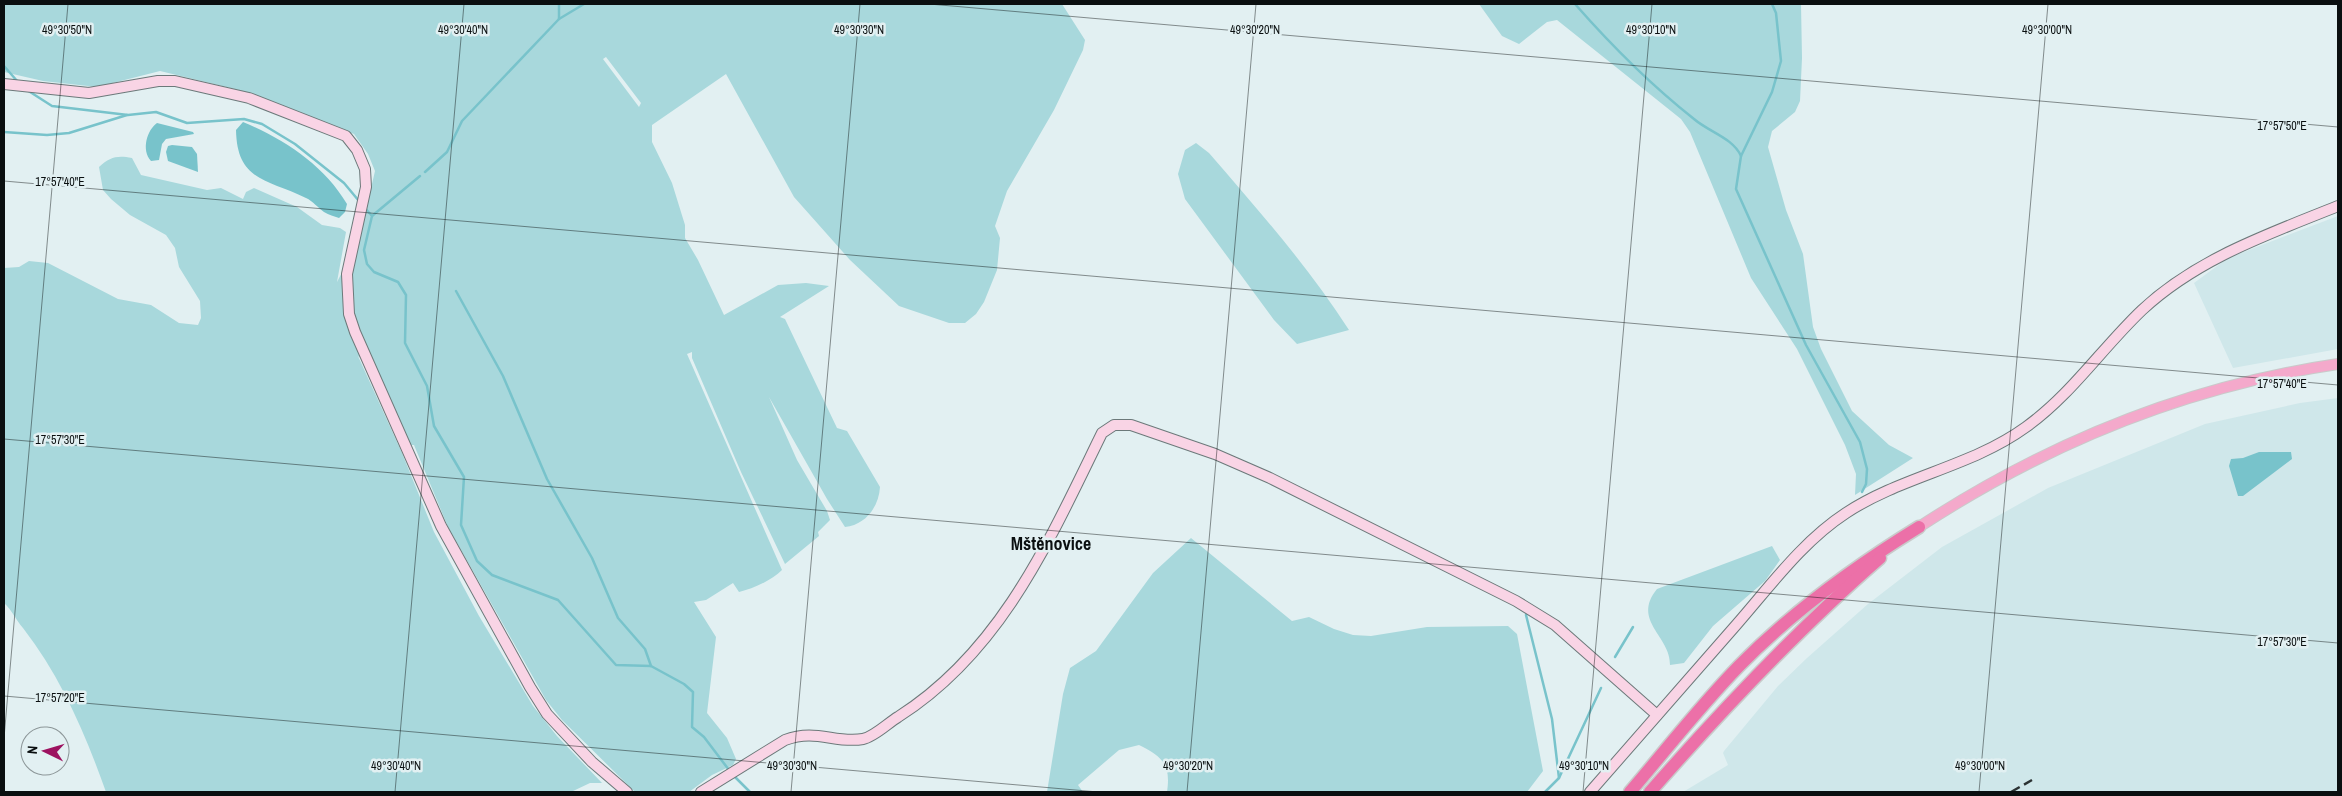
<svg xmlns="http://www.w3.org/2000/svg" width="2342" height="796" viewBox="0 0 2342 796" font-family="'Archivo Narrow',sans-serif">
<rect width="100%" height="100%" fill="#e2f0f2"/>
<g fill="#cfe7ea">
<path d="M2338,216v133l-105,19 -39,-85 34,-25z"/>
<path d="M2338,398v394h-655l45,-27 -5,-12 1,-2 54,-65 29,-28 61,-54 74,-57 106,-59 157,-64 95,-21z"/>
</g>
<g fill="#a8d8dc" fill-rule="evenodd">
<path d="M4,4h1058l23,36 -2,10 -29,60 -47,81 -12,35 5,12 -3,32 -13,32 -8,12 -11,9h-16l-50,-17 -49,-46 -56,-63 -68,-123 -74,51v17l20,41 13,42v13l13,22 26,55 54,-30 28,-2 23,3 -49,31 5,2 52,109 10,3 33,56c-1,19 -14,38 -35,40l-18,-28 -58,-102 28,63 30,51 3,9 -12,12 1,4 -34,28 -44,-92 -49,-114v-6l-5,2 95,216c-10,10 -29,19 -43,22l-6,-9 -27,17 -12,2 22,35 -9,76 20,25 9,21 -3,6 -21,10 -23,17h-54l-73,-72 -16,-20 -98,-173 -34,-82h-5l-32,-74 -19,-15 44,97 32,79 45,84 54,90 24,30 45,47h-12l-19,9h-465c-21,-59 -45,-115 -83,-164 -7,-8 -11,-18 -19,-25v-335l15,-1 10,-6 19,2 70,36 33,6 28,18 19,2 3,-7 -1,-17 -21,-34 -4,-19 -9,-13 -36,-20 -19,-16 -8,-9 -4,-23c11,-10 18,-12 33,-9l9,17 66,15 14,-2 22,11 3,-7 8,-4 43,19 25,18 18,3 6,4 -9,50 22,-42 16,-69 -7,-17 -14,-20 -115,-44 -79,-19 -63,16 -54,-6 -39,-9zM606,57l35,46 -2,4 -36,-48z"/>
<path d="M1479,4h322l1,54 -2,43 -5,11 -23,19 -4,16 18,63 17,44 10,73 8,22 31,62 37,34 24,13 -58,37 1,-21 -11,-29 -48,-96 -46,-71 -61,-146 -9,-13 -124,-99 -10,2 -28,22 -17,-8z"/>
<path d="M1196,143l13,10c49,57 99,113 140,177l-52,14 -23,-24 -89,-121 -7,-25 7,-24z"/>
<path d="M1191,538l101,83 17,-4 25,12 19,6 18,1 56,-9 81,-1 9,8 26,137 -16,21h-360c4,-27 -4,-35 -28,-47l-20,5 -41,35 5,7h-36l16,-98 7,-26 26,-17 57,-78z"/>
<path d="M1772,546l8,14 -15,21 -52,45 -29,37 -14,2c1,-29 -39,-44 -13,-76z"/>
</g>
<g fill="#78c3cb">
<path d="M243,122c41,17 81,43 104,82l-2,8 -6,6c-5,-2 -10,-3 -15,-6 -6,-4 -11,-11 -18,-14 -38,-19 -69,-16 -70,-68z"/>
<path d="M157,123l36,9 1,2 -28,5 -4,5 -3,16 -8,1c-10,-11 -4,-31 6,-38z"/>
<path d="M172,145l20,2 5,7 1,18 -30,-11 -2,-9 2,-6z"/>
<path d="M2259,452h32l1,7 -49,37h-5l-9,-30 2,-7 12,-1z"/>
</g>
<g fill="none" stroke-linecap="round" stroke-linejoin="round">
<g stroke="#78c3cb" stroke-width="2.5">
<path d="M1575,4c36,41 76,81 119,115 15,13 39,19 47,37"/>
<path d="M1772,4l4,9 5,48 -9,31 -31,64 -5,33 70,156 54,97 7,27 -1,15 -4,8"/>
<path d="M559,19v-15"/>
<path d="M4,66l14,16"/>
<path d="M27,90l25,16 76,9 28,-3 31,11 57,-4 18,5 33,20 49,39 15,18"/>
<path d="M4,132l43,3 22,-2 58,-18"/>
<path d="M425,172l22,-20 15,-31 97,-102 25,-15"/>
<path d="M364,207l8,9 -8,34 3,14 7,8 24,10 8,13 -1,48 22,43 7,40 30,51 -3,48 16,36 15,14 66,25 58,65 35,1 33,18 9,8 -1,35 12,10 25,33"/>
<path d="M372,216l48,-40"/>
<path d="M456,291l47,85 44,103 45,79 26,60 27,31 6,17"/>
<path d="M1526,615l26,104 7,59"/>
<path d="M1615,657l18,-30"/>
<path d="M733,775l17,17"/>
<path d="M1545,792l14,-14 42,-90"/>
</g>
<defs>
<g id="secondary">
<path d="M4,84l85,9 69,-12h17l74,17 97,38 11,14 8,19 1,18 -19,87 2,40 6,18 86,194 89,161 17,27 45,48 35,30"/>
<path d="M701,792l84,-52c31,-12 50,4 78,-1 11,-2 25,-16 35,-22 104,-66 152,-178 204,-284l12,-8h17l84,29 55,24 246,123 39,24 102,90"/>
<path d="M1590,792c49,-56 98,-112 147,-168 34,-39 66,-83 109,-111 56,-37 125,-46 180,-86 45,-32 76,-79 116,-117 56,-52 127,-76 196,-104"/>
</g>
<path id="primary" d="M1919,527c127,-83 268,-141 419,-163"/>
<g id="highway">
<path d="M1630,792c36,-42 70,-86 109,-126 54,-55 115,-99 180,-139"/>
<path d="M1650,792c72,-82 147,-162 230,-234"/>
</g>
</defs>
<use href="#secondary" stroke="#6c797a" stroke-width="12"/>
<use href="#primary" stroke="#c9caca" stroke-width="12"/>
<use href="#highway" stroke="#c9caca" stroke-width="15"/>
<use href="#secondary" stroke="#f9d4e5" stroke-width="10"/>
<use href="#primary" stroke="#f4a9cb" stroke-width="10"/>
<use href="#highway" stroke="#ec70a8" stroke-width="12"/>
<path stroke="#2b3233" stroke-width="2.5" stroke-dasharray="10 5" stroke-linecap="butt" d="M2011,792l21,-12"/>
</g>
<path fill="none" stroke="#0a0f10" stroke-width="1" stroke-opacity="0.45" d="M929,4l1409,123M4,181l2334,204M4,439l2334,204M4,696l1094,96M4,738l64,-734M395,792l69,-788M791,792l69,-788M1187,792l69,-788M1583,792l69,-788M1979,792l69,-788"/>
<g text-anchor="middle" stroke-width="5" stroke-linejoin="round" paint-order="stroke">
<g font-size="18" font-weight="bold" fill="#0a0f10" stroke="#e2f0f2">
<text x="1051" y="550">Mštěnovice</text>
</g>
</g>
<g font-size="12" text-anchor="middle" fill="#0a0f10" stroke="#e2f0f2" stroke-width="5" stroke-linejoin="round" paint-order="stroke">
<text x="67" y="34">49°30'50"N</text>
<text x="463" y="34">49°30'40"N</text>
<text x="859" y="34">49°30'30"N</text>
<text x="1255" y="34">49°30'20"N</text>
<text x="1651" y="34">49°30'10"N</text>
<text x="2047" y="34">49°30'00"N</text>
<text x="2282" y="130">17°57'50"E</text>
<text x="60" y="186">17°57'40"E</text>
<text x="2282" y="388">17°57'40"E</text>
<text x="60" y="444">17°57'30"E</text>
<text x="2282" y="646">17°57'30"E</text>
<text x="60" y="702">17°57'20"E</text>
<text x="396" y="770">49°30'40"N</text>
<text x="792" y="770">49°30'30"N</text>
<text x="1188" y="770">49°30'20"N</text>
<text x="1584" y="770">49°30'10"N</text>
<text x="1980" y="770">49°30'00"N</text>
</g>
<rect width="2342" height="796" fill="none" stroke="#0a0f10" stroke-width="10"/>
<g transform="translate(45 751) rotate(275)"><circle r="24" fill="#e2f0f2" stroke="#8c9698"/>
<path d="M0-4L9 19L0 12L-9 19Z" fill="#9d1260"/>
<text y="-8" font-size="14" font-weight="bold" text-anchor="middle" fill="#0a0f10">N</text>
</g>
</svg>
